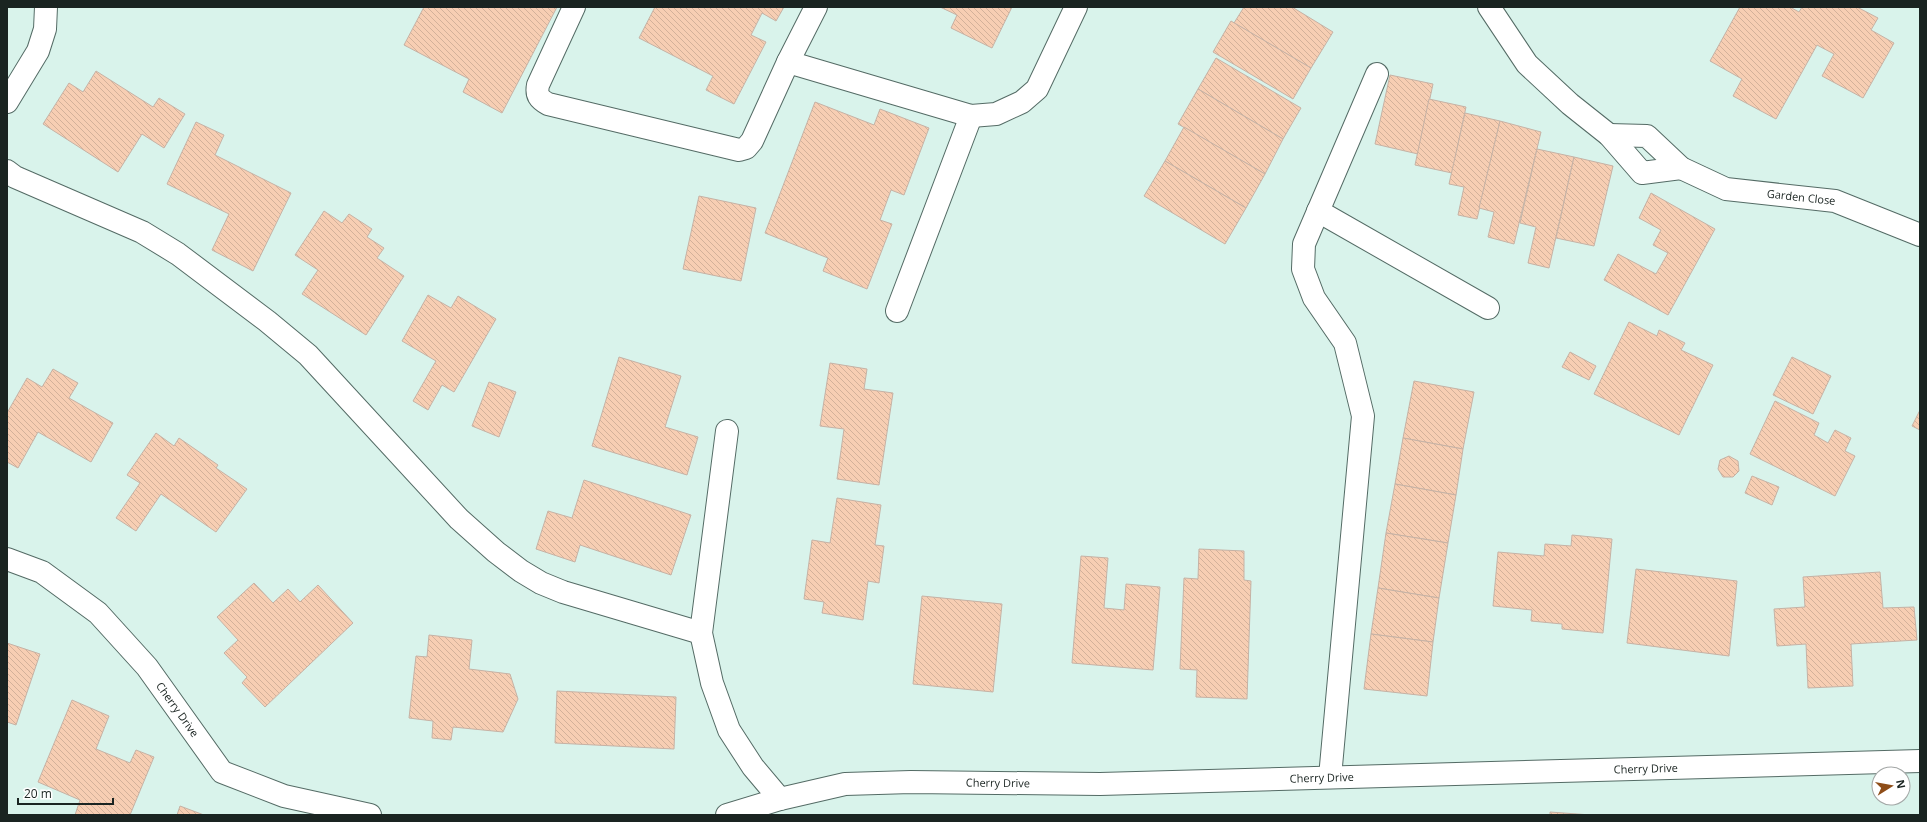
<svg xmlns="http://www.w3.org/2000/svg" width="1927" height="822" viewBox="0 0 1927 822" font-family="'Open Sans',sans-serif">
<defs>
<pattern id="building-back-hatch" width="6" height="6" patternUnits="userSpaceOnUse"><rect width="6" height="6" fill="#f7ceb3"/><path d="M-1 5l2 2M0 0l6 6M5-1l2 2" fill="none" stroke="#d3b19a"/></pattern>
</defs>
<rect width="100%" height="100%" fill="#d9f3eb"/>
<g fill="url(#building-back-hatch)" stroke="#c6b2a5">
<path d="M424,7h133l-55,106 -39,-21 6,-13 -65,-34z"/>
<path d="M655,7h129l-8,14 -14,-8 -11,22 15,7 -32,62 -28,-14 7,-14 -74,-38z"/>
<path d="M940,7h72l-20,41 -41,-20 6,-13z"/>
<path d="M1244,7h48l41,25 -22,36 -77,-45z"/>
<path d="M1740,7h50l9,5 3,-5h55l21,11 -7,12 23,13 -31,55 -41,-22 12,-22 -17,-9 -41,74 -43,-23 9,-17 -32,-18z"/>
<path d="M1231,21l80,47 -18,31 -80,-47z"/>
<path d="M1216,58l85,50 -18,31 -85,-50z"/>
<path d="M96,71l57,36 6,-9 26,16 -21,34 -22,-14 -24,38 -75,-48 26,-41 14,9z"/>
<path d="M1390,75l43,9 -15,70 -43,-10z"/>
<path d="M1198,89l85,50 -18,35 -87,-50z"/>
<path d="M1429,99l37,8 -14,66 -37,-8z"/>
<path d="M815,102l59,23 6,-16 49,19 -25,67 -13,-5 -11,30 12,4 -25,65 -44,-18 5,-13 -63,-25z"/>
<path d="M1465,113l35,8 -23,98 -19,-4 6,-28 -15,-3z"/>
<path d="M1500,121l41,11 -27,112 -26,-7 6,-25 -15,-4z"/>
<path d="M196,122l28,13 -9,20 76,38 -38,78 -41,-21 17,-36 -62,-30z"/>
<path d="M1184,127l81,47 -19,34 -81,-47z"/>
<path d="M1537,149l37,8 -25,111 -21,-5 8,-36 -16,-4z"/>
<path d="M1574,157l39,9 -19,80 -38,-8z"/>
<path d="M1165,161l81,47 -21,36 -81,-48z"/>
<path d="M1651,193l64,36 -47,86 -64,-35 14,-26 38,20 12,-21 -15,-8 8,-15 -22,-12z"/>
<path d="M699,196l57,12 -15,73 -58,-12z"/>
<path d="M324,211l18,12 7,-9 23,15 -5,8 17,11 -7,10 27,18 -38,59 -64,-41 16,-24 -23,-15z"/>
<path d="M428,295l23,13 7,-12 38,23 -42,73 -12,-7 -14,25 -15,-9 23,-40 -34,-20z"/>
<path d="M1629,322l28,14 2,-6 26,13 -4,7 32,15 -34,70 -85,-41z"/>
<path d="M1570,352l26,14 -7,14 -27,-13z"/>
<path d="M619,357l62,19 -16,51 33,10 -11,38 -95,-29z"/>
<path d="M1792,357l39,19 -18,38 -40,-19z"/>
<path d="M830,363l37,6 -3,20 29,4 -14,92 -42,-6 7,-50 -24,-3z"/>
<path d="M53,369l25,14 -9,15 44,25 -22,39 -53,-30 -20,36 -11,-6v-49l20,-35 15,9z"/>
<path d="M1414,381l60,11 -11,57 -60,-11z"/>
<path d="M489,382l27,10 -17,45 -27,-11z"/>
<path d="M1775,401l44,22 -5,12 14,8 7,-13 16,8 -6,13 10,5 -20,40 -85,-42z"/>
<path d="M1920,410v20l-8,-4z"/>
<path d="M156,433l18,13 5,-8 39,27 -2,3 31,21 -31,43 -55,-38 -25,37 -20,-13 24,-35 -13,-8z"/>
<path d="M1403,438l60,11 -7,46 -61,-11z"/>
<path d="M1729,456l9,5 1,10 -6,6h-10l-5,-8 2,-9z"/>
<path d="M1752,476l27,11 -7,18 -27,-12z"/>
<path d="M584,480l107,35 -20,60 -91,-30 -5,17 -39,-13 12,-38 24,7z"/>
<path d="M1395,484l61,11 -8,48 -62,-10z"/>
<path d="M837,498l44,7 -6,40 9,1 -5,37 -11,-2 -5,39 -41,-7 2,-11 -20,-3 8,-59 18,3z"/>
<path d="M1386,533l62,10 -9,55 -61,-10z"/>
<path d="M1572,535l40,4 -9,94 -41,-4v-5l-31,-3 1,-11 -39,-4 5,-54 46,4 1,-12 26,2z"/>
<path d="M1199,549l45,2v29l7,1 -4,118 -51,-2 1,-27 -17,-1 4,-91 14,1z"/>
<path d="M1081,556l27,2 -4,50 20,2 2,-26 34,3 -7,83 -81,-7z"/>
<path d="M1636,569l101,12 -8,75 -102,-13z"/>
<path d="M1880,572l3,36 31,-1 3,33 -66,4 2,42 -45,2 -2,-44 -29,2 -3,-37 31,-2 -2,-30z"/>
<path d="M254,583l19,20 15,-14 12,13 18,-17 35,38 -88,84 -23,-24 5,-6 -23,-24 14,-13 -21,-23z"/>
<path d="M1378,588l61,10 -6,44 -62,-8z"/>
<path d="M922,596l80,8 -9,88 -80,-8z"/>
<path d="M1371,634l62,8 -6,54 -63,-7z"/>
<path d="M429,635l43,5 -3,29 41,5 8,25 -15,33 -50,-5 -2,13 -19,-2 1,-17 -24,-3 7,-62 11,1z"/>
<path d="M7,643l33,11 -24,71 -9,-3z"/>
<path d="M557,691l119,6 -2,52 -119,-6z"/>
<path d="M72,700l37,16 -13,33 34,14 6,-13 18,7 -24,58h-55l5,-15 -42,-18z"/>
<path d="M180,806l24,9h-27z"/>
<path d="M1550,812l41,3h-41z"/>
</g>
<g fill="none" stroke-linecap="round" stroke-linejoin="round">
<defs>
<g id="street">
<path d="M574,7l-36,78c-2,10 1,14 10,19l191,46 7,-2 6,-7 36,-79 28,-55"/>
<path d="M1489,7l38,57 43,40 39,31 33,38 39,-5"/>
<path d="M788,62l183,54 25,-2 26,-12 15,-13 39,-82"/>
<path d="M7,102l31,-51 7,-22 1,-22"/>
<path id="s1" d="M1609,135l38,1 34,32 45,21 109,12 85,34"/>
<path d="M7,171l8,6 127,55 36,22 89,67 41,34 151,164 37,33 25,19 20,12 22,9 138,41"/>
<path d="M1318,211l170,97"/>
<path d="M897,311l74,-195"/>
<path d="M727,431l-26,202 11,50 17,47 24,37 27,32"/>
<path id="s2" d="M7,559l35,13 56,41 49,54 75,105 62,24 86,19"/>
<path d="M1330,777l33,-361 -18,-73 -31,-45 -11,-29 1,-25 73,-170"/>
<path id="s3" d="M727,815l53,-16 65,-15 66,-2 189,2 820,-23"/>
</g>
</defs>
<use href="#street" stroke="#546b65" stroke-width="24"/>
<use href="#street" stroke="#fff" stroke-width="22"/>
</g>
<g text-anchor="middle" stroke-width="3" stroke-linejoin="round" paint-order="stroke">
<g font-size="11" fill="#1a2421" stroke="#fff">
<text dy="4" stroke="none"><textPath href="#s1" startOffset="210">Garden Close</textPath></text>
<text dy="4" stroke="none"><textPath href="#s2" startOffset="232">Cherry Drive</textPath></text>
<text dy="4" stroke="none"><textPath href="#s3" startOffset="923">Cherry Drive</textPath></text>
<text dy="4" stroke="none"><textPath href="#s3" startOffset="599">Cherry Drive</textPath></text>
<text dy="4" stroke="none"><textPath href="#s3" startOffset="275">Cherry Drive</textPath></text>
</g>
</g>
<rect width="1927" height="822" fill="none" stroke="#1a2421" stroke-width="16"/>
<g transform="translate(1891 786) rotate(79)"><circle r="19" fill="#ffffff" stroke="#a3a7a6"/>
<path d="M0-3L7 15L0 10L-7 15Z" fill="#8e4d18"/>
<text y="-6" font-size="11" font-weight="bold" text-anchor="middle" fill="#1a2421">N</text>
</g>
<path d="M18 798v6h95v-6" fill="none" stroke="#1a2421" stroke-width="2"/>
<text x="24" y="798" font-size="12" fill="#1a2421" stroke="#ffffff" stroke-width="3" paint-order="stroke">20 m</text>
</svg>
